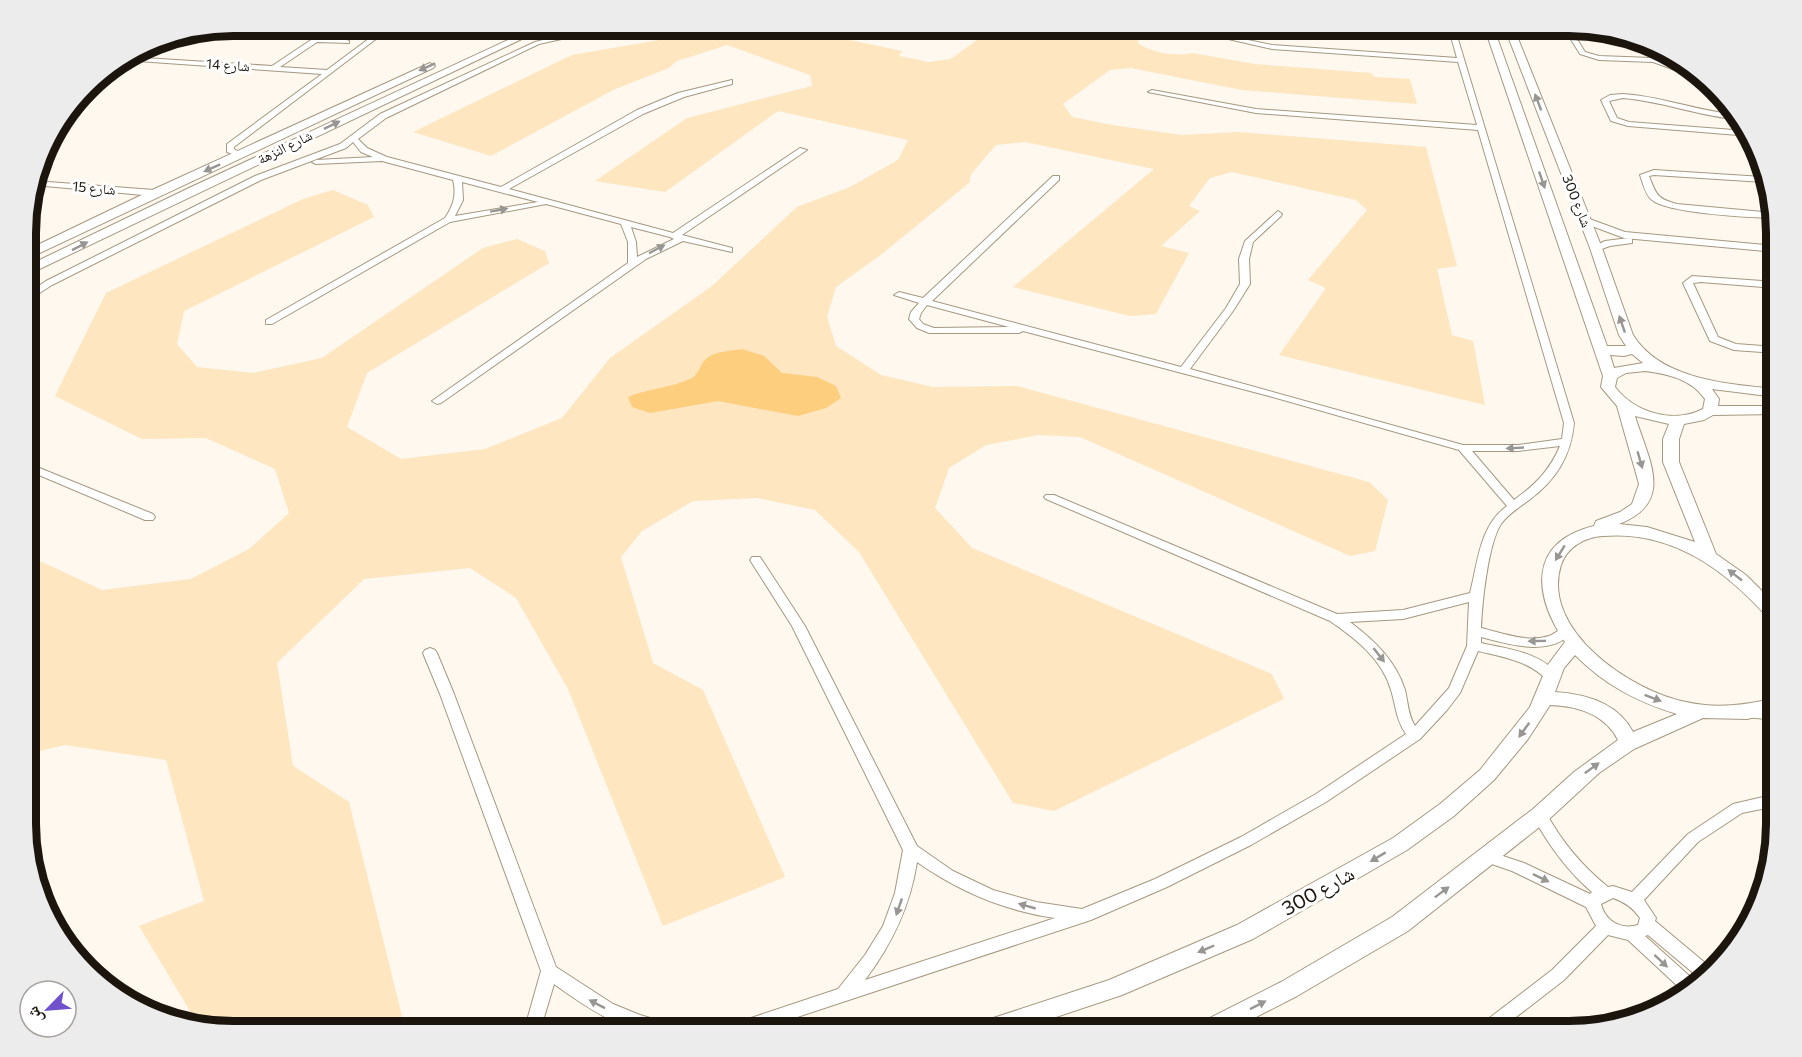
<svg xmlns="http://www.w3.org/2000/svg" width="1802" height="1057" viewBox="0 0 1802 1057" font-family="Commissioner,'Noto Naskh Arabic',sans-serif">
<rect width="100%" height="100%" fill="#fef8ee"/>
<g fill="#fde6c0">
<path d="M711,26h88l44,8 -3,4 62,13 -3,5 30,6 22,-3 45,-33h159l-18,16c13,11 38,15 55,11l63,11 116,9 4,4 35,2 7,25 -175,-14 -111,-22 -21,2 -47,34 9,13 40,8 70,10 56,-3 188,15 31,119 -20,3 15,66 21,6 12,64 -206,-50 47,-67 -18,-8 59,-70 -11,-10 -124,-28 -22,6 -21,28 11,5 -39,35 28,7 -33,61 -26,2 -117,-29 141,-118 -129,-27 -29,3 -25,29 -2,9 -86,70 -47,34 -9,30 9,29 45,29 52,12 84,-1 352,96 19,18 -13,51 -25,5 -270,-119 -41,-2 -53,10 -37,23 -14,40 37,40 300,126 12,25 -230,112 -41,-8 -154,-251 -44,-42 -58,-12 -64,3 -51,30 -21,26 32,106 50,27 82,187 -122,49 -95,-237 -52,-91 -46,-30 -106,11 -87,84 16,103 56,36 53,214 -20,15h-149l-37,-10 -57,-95 65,-25 -38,-141 -101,-15 -38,9v-199l75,35 89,-11 58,-30 40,-36 -14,-44 -69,-31 -64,1 -87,-43 51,-103 197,-94 30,-9 35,15 6,12 -190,94 -7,33 20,23 56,6 69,-15 161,-110 34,-9 28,12 4,12 -182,110 -20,54 54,32 84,-10 77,-31 48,-60 102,-72 85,-79 53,-20 48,-27 10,-20 -130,-29 -113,81 -70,-11 92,-63 125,-32 -2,-11 -83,-30 -50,16 -8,7 -56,22 -122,66 -78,-24 159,-77 128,-22z"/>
<path d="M1263,26h130l4,13 -115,-6z"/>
</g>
<path fill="#fdce7e" d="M742,349l22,7 18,17 35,4 19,9 5,12 -15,10 -28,8 -80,-15 -68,12 -18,-6 -4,-10c21,-9 44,-9 64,-19 7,-4 8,-14 14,-19 9,-8 25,-8 36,-10z"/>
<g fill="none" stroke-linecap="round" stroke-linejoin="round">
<defs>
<g id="street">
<path d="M332,26h7l-17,12 25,2 2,1v2l-32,-1 -37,25 47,3 59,-44h7l-159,121v2l10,6 -4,2 -13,-5v-8l95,-70 -199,-14 5,-3 144,9z"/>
<path d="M626,26h14l-74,12 -27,6 -153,74 -28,21 9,9 20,9 114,30 136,-77 41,-17 54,-13v4l-48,13 -41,17 -134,75 164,44 127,-85 7,2 -125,85 50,13v4l-49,-11 -37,18 -205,144 -4,1 -5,-3 196,-138v-21l-7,-18 -75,-20 -96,18 -178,102h-6v-4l179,-102c8,-12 12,-23 8,-38l-71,-19 -66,3 -4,-2 4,-2 57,-3 -12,-5 -8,-10 -7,6 -85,32 -209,105 -25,16v-7l19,-13 209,-105 85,-32 40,-30 155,-72 31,-8zM462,182l76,20 -83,14 8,-16zM631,227l39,10 4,2 -37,18 -1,-15z"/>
<path d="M893,26h7l-2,2 26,6 12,-5 3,2 -14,7 -31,-7 -3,-3z"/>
<path d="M1448,26h6l120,397c-3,33 -18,57 -45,77 -9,7 -21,14 -28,24 -13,20 -19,79 -20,104 21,5 47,15 68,8 6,-2 10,-7 17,-9l5,1 2,3c-21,27 -65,13 -92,6v6c26,6 62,9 78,34l-2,3h-10c-18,-19 -44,-23 -69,-29l-18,42 -13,17 -27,29 -94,63 -75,43 -84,42 -76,33 -336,111h-30l2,-5 111,-37 27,-34 18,-29 12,-33 8,-43 -111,-224 -42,-66 2,-3h8l45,69 112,220 36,25 40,19 43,12 46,7 73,-30 86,-42 75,-43 90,-60c-10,-14 -10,-28 -15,-44 -9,-31 -35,-51 -61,-69l-284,-122 -2,-2 2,-2h8l283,119 66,-4 67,-17c8,-30 9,-67 37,-87l-48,-56 -190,-54 -246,-65 -4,2h-90l-12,-5 -8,-9 2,-7 8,-9 -25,-8 5,-3 24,6 130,-122h6v4l-127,121 249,66 45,-59 14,-24 -1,-25 6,-18 33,-30 4,3 -1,2 -28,26 -4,17 1,25 -17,27 -43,58 273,76h55l44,-6 2,-16 -86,-293 -222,-17 -108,-21 4,-2 104,19 221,16 -19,-63 -186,-13 -70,-16 3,-2 67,14 185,13zM927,305l82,22 -75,1 -11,-4 -4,-5 2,-6zM1560,446c-10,24 -25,39 -46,54l-42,-49h46zM1469,602l-2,44 -18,42 -34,38c-7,-11 -7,-24 -10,-36 -9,-29 -31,-50 -55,-68l53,-3zM917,862c41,29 88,49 138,56l-190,62c27,-36 45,-73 52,-118z"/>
<path d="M1582,33l32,5 -3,1 -28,-2 -6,2 8,13 14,4 53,2 -7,-12 7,2 7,11 32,13 6,6 -44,-16 -54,-2 -19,-6 -10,-16z"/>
<path d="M1623,94c34,2 66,14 100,19l-3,-8 3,-2 8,11 7,5h-3l8,12 6,1 2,4h-5l8,12 4,12h-4l-16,-25 -110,-9 -17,-5 -10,-21 9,-5zM1623,98c35,3 68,15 103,20l8,12 -105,-8 -12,-4 -8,-17z"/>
<path d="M1654,170l109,7 1,5 -110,-7 -5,1c7,18 8,23 28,28l97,9 2,5c-24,0 -109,-5 -124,-18 -7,-5 -9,-17 -12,-25z"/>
<path d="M35,181l119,9 4,3 -4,3 -120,-11z"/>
<path d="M1584,217l41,15 151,14v6l-152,-14 -43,-16v-4z"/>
<path d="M1629,238l3,1v4l-22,3 -14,5 -5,-3 14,-7z"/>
<path d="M1692,276l84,6v6h-3l3,5v12l-3,-1 -10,-17 -62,-5 -8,1 25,54 18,7 40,3v6l-42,-3 -24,-9 -27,-58z"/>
<path d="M27,463l126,51 2,3 -2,3h-8l-118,-50z"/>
<path d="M430,648l5,2 2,3 17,41 102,273 57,37 27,11 38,11 2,5c-12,0 -26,2 -38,0 -26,-3 -66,-31 -88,-47l-14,47h-16l17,-60 -101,-277 -17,-41 2,-3z"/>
<path d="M1751,708l25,2v10l-30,-3 -2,-4 2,-4z"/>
<path d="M1776,794v12l-34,7 -44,29 -54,58 12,18 -1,3 55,46 -12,10 -50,-42 -3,1 50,45 -11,11 -56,-52 -20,-5 -44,45 -66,51h-22l3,-5 73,-56 44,-44 -10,-19 -74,-36 -29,-10 -3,-4 3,-4 5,-2 36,12 66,31 2,-2c-25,-21 -44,-48 -60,-77l3,-4 5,-2 5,2c16,30 37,55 63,76l5,-1 19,6 56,-58 45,-30zM1613,898c12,4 20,10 27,20l-2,7c-17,5 -33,-4 -37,-21z"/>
</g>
<g id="secondary">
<path d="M538,26h11l-522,249v-9l162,-78z"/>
<path d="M1484,26h9l114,320h19l-7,-11 -29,-87 -86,-222h9l89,222 31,87c28,45 95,49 143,54v8l-64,-8 7,10 -1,7h58v8l-63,1 -9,5 -20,4 -5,15v23l37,92 30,21 30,30v17l-6,-2c-44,-50 -98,-90 -167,-84 -18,1 -36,11 -42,29 -21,66 72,127 125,137 31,7 60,3 90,-4v14l-29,7 -44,-1 -69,31 -35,24 -52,48 -139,110 -111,65 -68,35h-35l4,-7 83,-42 111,-65 141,-108 41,-37 44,-32c-13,-26 -41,-34 -68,-35l-22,34 -34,41 -40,36 -47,34 -154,89 -131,56 -108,36h-43l4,-7 134,-44 128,-55 156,-87 47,-34 40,-34 50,-63 17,-41 18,-24c-32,-47 -37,-100 29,-116l2,-5 24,-9 12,-8 7,-20 -22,-78 -16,-19 2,-11zM1632,354l11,9 -29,5 -4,-13 14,1zM1645,371c23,3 46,8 60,28l-2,10c-29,15 -68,4 -88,-22l2,-9 9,-5zM1635,416l34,8 -6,15v23l32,80 -48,-15 -28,-3c57,-22 29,-65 16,-108zM1575,655c30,30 62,47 102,59l-44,18c-15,-29 -47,-38 -78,-40l9,-24z"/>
<path d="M430,63l5,3 -2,2 -406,191v-9l123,-59z"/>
</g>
</defs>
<use href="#street" stroke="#a69881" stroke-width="2"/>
<use href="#secondary" stroke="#a69881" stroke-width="2"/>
<use href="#street" fill="#fff" fill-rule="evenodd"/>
<use href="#secondary" fill="#fff" fill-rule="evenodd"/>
</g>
<defs><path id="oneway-solid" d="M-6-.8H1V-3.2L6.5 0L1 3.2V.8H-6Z" transform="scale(1.5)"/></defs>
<g fill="#989692">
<use href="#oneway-solid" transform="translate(427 67) rotate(156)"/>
<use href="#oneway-solid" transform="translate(1538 102) rotate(-111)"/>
<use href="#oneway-solid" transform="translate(332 125) rotate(-26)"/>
<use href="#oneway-solid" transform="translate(212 168) rotate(156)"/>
<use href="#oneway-solid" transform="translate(1542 180) rotate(71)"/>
<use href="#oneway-solid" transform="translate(499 210) rotate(-10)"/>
<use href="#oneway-solid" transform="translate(80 246) rotate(-27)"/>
<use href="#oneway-solid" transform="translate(657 249) rotate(-28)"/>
<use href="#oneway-solid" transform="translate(1622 324) rotate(-109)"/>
<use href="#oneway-solid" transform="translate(1515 448) rotate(177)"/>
<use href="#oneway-solid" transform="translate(1640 460) rotate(74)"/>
<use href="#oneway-solid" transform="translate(1560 553) rotate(122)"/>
<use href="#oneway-solid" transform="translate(1735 575) rotate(-142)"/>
<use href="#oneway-solid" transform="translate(1537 641) rotate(179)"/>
<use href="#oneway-solid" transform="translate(1379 655) rotate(52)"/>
<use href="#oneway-solid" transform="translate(1653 698) rotate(21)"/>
<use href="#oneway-solid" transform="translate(1524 730) rotate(126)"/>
<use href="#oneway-solid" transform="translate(1592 768) rotate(-36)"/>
<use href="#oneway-solid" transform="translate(1378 857) rotate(149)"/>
<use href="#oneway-solid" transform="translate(1541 878) rotate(26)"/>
<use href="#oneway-solid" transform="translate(1442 892) rotate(-37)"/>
<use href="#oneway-solid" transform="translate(1027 906) rotate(-164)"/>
<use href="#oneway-solid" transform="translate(899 907) rotate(109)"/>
<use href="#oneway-solid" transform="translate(1206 949) rotate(157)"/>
<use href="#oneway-solid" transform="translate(1661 961) rotate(43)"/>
<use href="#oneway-solid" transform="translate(597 1004) rotate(-153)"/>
<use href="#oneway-solid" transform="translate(1258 1005) rotate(-27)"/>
</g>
<g text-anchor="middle" stroke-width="6" stroke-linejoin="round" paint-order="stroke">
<g font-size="14" fill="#1b150d" stroke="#fff">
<text transform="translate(228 65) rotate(4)" y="5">شارع 14</text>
<text transform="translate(285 147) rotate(-26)" y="5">شارع النزهة</text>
<text transform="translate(94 188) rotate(5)" y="5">شارع 15</text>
<text transform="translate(1577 201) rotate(68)" y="5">شارع 300</text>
</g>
<g font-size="20" fill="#1b150d" stroke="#fff">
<text transform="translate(1318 891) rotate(-29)" y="7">شارع 300</text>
</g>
</g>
<path d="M0 0H1802V1057H0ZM233 36H1569A197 197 0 0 1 1766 233V824A197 197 0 0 1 1569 1021H233A197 197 0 0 1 36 824V233A197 197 0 0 1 233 36Z" fill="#edecec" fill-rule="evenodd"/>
<path fill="none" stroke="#1b150d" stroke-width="8" d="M233 36H1569A197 197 0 0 1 1766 233V824A197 197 0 0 1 1569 1021H233A197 197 0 0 1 36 824V233A197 197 0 0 1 233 36Z"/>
<g transform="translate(48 1009) rotate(245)"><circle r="28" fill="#ffffff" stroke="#a4a19e" stroke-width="1.5"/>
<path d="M0-4.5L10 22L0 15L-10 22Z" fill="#6e51cb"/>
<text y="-9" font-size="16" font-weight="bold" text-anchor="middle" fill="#1b150d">ش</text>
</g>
</svg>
